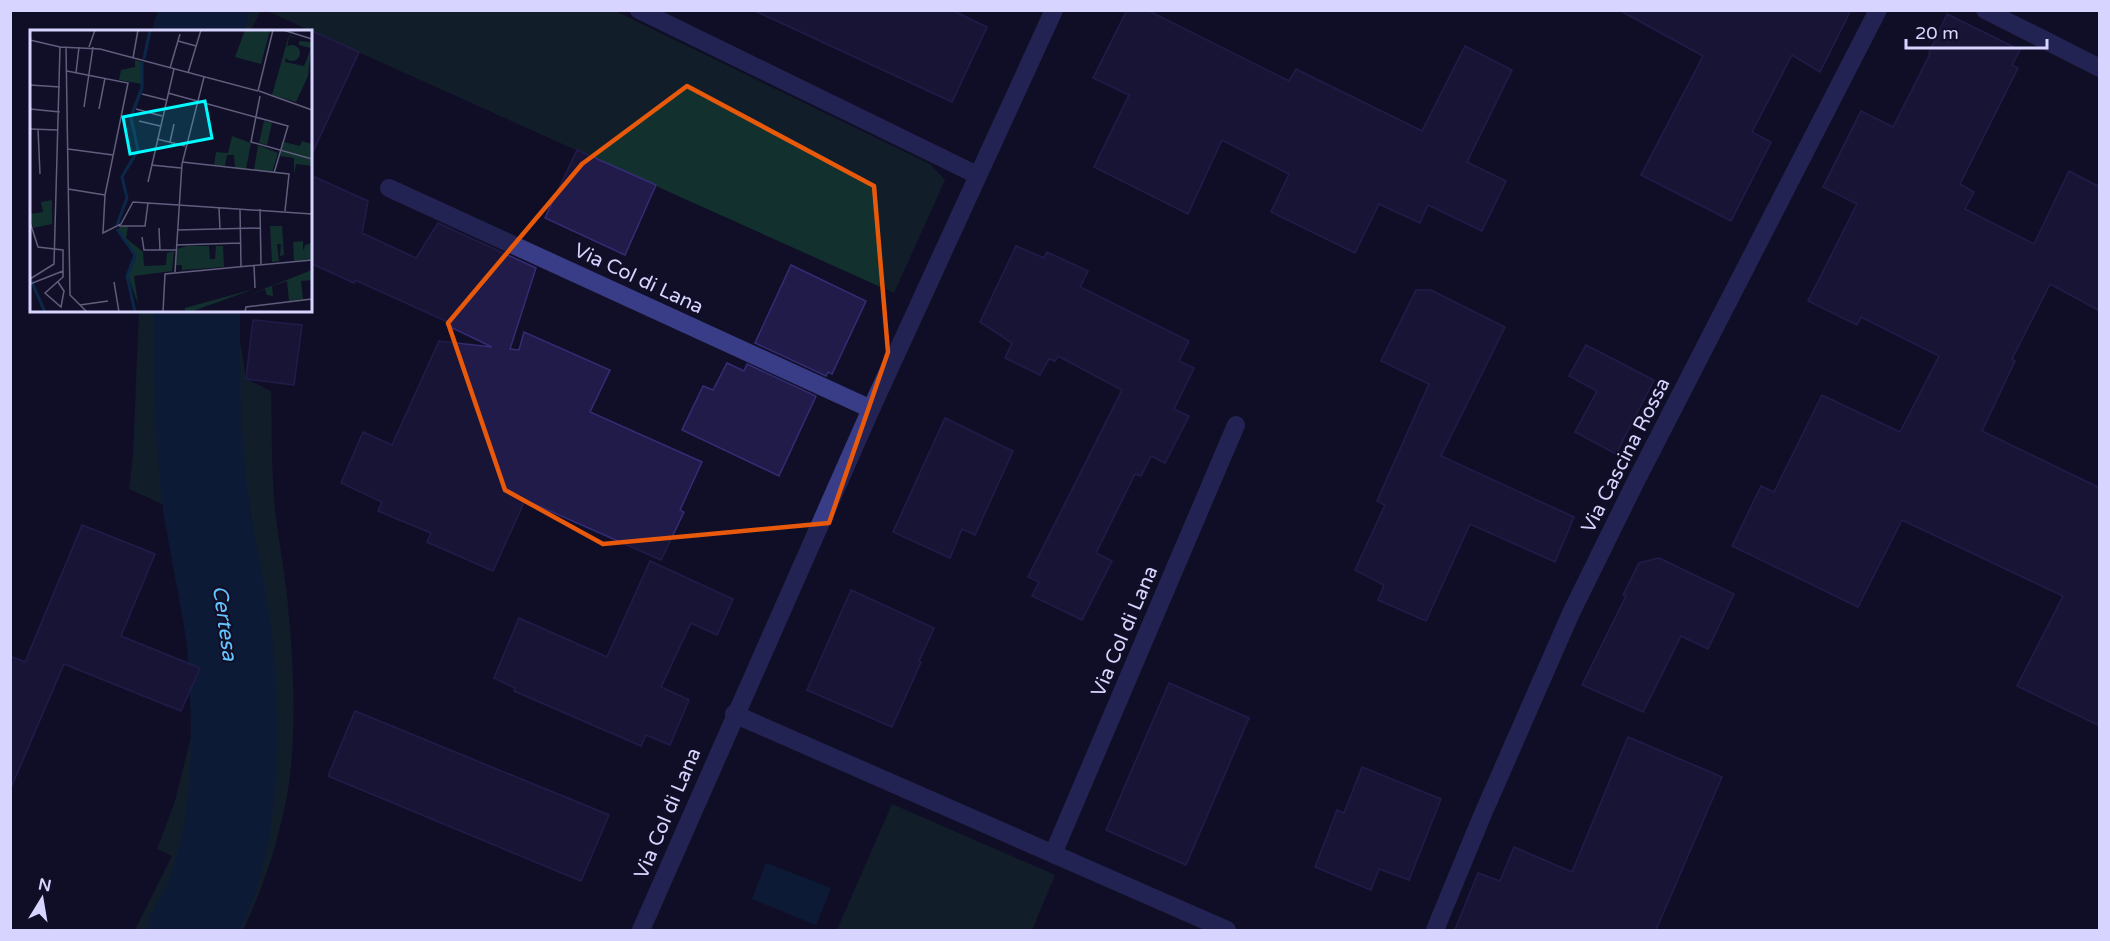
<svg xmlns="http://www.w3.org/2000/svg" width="2110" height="941" viewBox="0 0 2110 941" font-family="'Varela Round',sans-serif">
<rect width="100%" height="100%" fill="#110f27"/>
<g fill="#12312e">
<path d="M230,11v-1l31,1 -11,20h-29z"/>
<path d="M267,11h348l315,153 15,16 -51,113z"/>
<path d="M235,310l11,69 25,12c1,40 0,80 4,119 3,29 9,57 12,86 6,59 10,128 2,187 -8,51 -24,101 -46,147h-28c15,-27 23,-55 31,-85 25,-104 20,-211 7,-317 -2,-23 -9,-45 -11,-68 -6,-49 -9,-99 -13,-149z"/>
<path d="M139,311h27c-1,66 -2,132 7,198l-44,-20 4,-33z"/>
<path d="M196,718l14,6c-2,45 0,127 -26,164 -11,16 -27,27 -37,42h-12l37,-74 -15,-7 18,-48z"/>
<path d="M892,804l163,71 -23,55h-195z"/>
</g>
<path fill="#0b284a" d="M766,863l65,25 -15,37 -64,-26z"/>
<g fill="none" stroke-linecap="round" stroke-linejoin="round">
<g stroke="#0b284a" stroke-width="86">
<path d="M196,32l10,-22"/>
<path d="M191,930c42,-67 45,-159 42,-237 -1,-16 -1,-33 -3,-50 -6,-46 -17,-92 -24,-138 -9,-64 -9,-130 -9,-195"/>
</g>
</g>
<g fill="#201b49" stroke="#342c75" stroke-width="1.5">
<path d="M753,10h199l35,17 -35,75z"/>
<path d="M1127,10h20l142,71 7,-12 126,62 43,-85 47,24 -45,92 39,19 -24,50 -54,-26 -8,18 -41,-19 -24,49 -84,-41 18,-38 -67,-34 -34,74 -94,-47 35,-72 -36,-17z"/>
<path d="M1619,10h232l-31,62 -28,-17 -40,77 19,10 -40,79 -90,-46 62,-119z"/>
<path d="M1947,14l73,36 -8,15 6,3 -58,116 14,8 -9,17 69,35 35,-73 31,16v124l-50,-27 -38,75 3,2 -33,70 118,57v238l-83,-40 46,-90 -161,-76 -44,87 -126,-61 29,-60 13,6 48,-97 78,37 39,-76 -78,-39 -4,8 -49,-24 49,-97 -34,-17 38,-76 32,16 37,-73 -1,-1z"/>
<path d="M310,30l49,22 -49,106z"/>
<path d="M577,150l79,35 -31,70 -80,-37z"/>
<path d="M310,175l58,26 -6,32 54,25 22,-35 98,45 -26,81 9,1 5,-18 86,38 -20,42 112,50 -22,48 4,2 -23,48 -136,-60 -32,71 -66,-29 4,-9 -53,-22 4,-9 -41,-19 22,-51 29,13 47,-104 53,6 -46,-22 2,-3 -93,-42 -1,3 -44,-20z"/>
<path d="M1016,246l28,12 3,-6 41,19 -8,16 109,54 -10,20 15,7 -20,41 15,7 -24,47 -14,-7 -10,20 -6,-2 -39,79 16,8 -30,59 -50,-24 7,-14 -11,-5 94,-187 -64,-34 -3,5 -6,-2 -9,16 -35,-17 7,-15 -32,-21z"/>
<path d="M791,265l75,36 -34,73 -4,-2 -2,4 -71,-33z"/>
<path d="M1416,290h15l74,37 -64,129 133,61 -19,45 -85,-38 -44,97 -48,-21 6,-15 -29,-15 30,-65 -8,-4 52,-117 -48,-23z"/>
<path d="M253,320l49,5 -8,60 -48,-6z"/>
<path d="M1586,345l68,35 -38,74 -41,-22 22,-41 -28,-15z"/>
<path d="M727,363l17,8 3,-7 69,32 -37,80 -97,-46 21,-44 10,4z"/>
<path d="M945,418l68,33 -38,84 -13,-6 -12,29 -57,-26z"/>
<path d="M82,525l73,29 -34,82 79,32 -19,43 -117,-47 -54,126v-134l15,6z"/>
<path d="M1659,558l75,36 -26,55 -27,-13 -38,76 -61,-27 44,-89 -3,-1 16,-32z"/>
<path d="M650,561l83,38 -16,36 -26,-12 -30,64 28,13 -19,45 -24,-10 -5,11 -127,-55 1,-3 -21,-10 25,-60 88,39z"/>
<path d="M851,590l83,38 -15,33 2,1 -29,65 -85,-37z"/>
<path d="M1169,683l80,35 -63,147 -80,-35z"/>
<path d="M355,711l254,104 -28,66 -253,-105z"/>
<path d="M1628,737l94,40 -66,153h-201l23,-57 22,8 14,-34 58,25z"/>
<path d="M1362,767l79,32 -32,81 -30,-11 -8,21 -56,-23 22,-57 7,3z"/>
</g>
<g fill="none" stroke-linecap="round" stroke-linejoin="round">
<g stroke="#393d87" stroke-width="18">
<path d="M639,10l338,165"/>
<path d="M1985,10l115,58"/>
<path d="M389,188l482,221"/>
<path d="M734,714l493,216"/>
<path d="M1053,854l183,-429"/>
<path d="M641,930l230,-521 183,-399"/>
<path d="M1435,930l47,-114 89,-203 64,-130 243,-473"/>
</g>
</g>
<path d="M0 0H2110V941H0ZM687,86l187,100 14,166 -59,171 -226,21 -98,-54 -57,-167 134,-159z" fill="#110f27" fill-opacity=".55" fill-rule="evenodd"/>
<path fill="none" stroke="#e8590c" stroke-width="4.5" stroke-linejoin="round" d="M687,86l187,100 14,166 -59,171 -226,21 -98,-54 -57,-167 134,-159z"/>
<g text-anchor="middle" stroke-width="4.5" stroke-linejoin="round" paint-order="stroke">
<g font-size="20" fill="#d7d5ff" stroke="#110f27">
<text transform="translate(639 278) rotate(25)" y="7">Via Col di Lana</text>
<text transform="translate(1625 455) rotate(-63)" y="7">Via Cascina Rossa</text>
<text transform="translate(1124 631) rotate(-67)" y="7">Via Col di Lana</text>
<text transform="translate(667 813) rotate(-67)" y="7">Via Col di Lana</text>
</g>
<g font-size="21" font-style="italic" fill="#63c4ff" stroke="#110f27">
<text transform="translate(225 623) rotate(82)" y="7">Certesa</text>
</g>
</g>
<g transform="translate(30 30)">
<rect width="282" height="282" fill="#110f27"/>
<path d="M215,0h25l-9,34 -26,-7zM259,5l9,3 -9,-2 -4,26 19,4 7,-18 -12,-3v-4l13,1 -4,34 -12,26 -24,-7zM254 23a8 8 0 1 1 16 0a8 8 0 1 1-16 0ZM105,30l7,2v21l-1,9 -11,25 3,18 -4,-18 13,-33 -23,-4 2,-10 14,-3zM234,91l8,2 -5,22 -8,-2zM202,106l19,7 -5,26 -11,-1 -1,-13h-7l-2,11 -11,-1 2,-13 12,1zM272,111l10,3v22l-16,-2 -2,11v-17l-14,-2 4,-14 16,4zM228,115l20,8 -6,19 -18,-2zM22,170v24l-19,4 -3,-14 13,-2 -2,-10zM240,196h12l2,29 -4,1 1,-12h-4l2,17 -7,1zM98,197l-2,11 17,14 1,14 22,-1 1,-12 7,-2 -2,20 -38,5 4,28 -10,-28 8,-19 -18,-26 2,-4zM273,211v10l2,-6 7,-2v16l-18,2 -1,-19zM157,216h22l1,13h5l1,-13h7l1,21 -42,3v-5h-6l1,-16zM282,240v10l-11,1 2,18 -14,2 -2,-20 -15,5 1,10 -6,-1 -2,-6 -17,6zM224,259l-64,23h-5v-4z" fill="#12312e"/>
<path fill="none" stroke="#0b284a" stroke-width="3" d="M114,29l6,-29M87,195l10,-27 -5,-21 16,-27 -7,-33 11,-29v-26M87,199l18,26 -8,21 8,36M0,248l15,34"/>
<path fill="none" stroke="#605e7d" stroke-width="1.5" d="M253,0l29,9M0,10l30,7 40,2 158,42M148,11l18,5M36,17l4,248 17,17M59,17l6,-17M103,28l5,-28M140,38l10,-34M37,41l61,12 -23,112 -2,38 18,-9 12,-22 45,3M46,43l3,-26M158,43l13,-43M0,55l30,2M228,61l15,-61M229,61l53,19M138,63l120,33 -14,47M112,64l24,6M230,66l-9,46 61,17M54,77l9,-60M0,79l30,3M69,79l6,-31M106,79l26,7M109,91l21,5M0,99l28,1M8,99l2,45M127,109l28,7M140,112l4,-18M38,119l45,6M152,132l107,12 -4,37M121,135l30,3M118,152l26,-113M38,159l37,6M148,175l134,9M189,178l1,21M210,179l1,57M230,179l1,55M0,192l8,25 25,3v27l-18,16 16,14 3,-16 -6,-9M89,196h26l3,-23M129,198l1,22M147,200l83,-2M112,207l2,13h32M146,215l65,-2M224,235l1,23M145,242l7,-108 22,-87M0,249l24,-15 6,-217M84,252l5,30M0,254l33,-13M50,275l28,-4M133,282l2,-38 147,-14M215,282l1,-5 66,-8"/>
<path fill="#01fbff" fill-opacity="0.15" stroke="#01fbff" stroke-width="3" d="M175,71l7,37 -82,16 -7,-37z"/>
<rect width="282" height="282" fill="none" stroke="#d7d5ff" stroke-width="3"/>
</g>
<rect width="2110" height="941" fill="none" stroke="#d7d5ff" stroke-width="24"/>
<g transform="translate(42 899) rotate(11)" stroke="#110f27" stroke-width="4.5" paint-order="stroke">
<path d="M0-4.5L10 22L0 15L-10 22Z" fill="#d7d5ff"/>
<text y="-9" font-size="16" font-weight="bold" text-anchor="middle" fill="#d7d5ff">N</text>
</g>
<path d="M1906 39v9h141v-9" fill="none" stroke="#d7d5ff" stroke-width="3"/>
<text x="1915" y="39" font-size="18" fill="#d7d5ff" stroke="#110f27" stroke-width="4.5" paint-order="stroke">20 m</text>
</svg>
